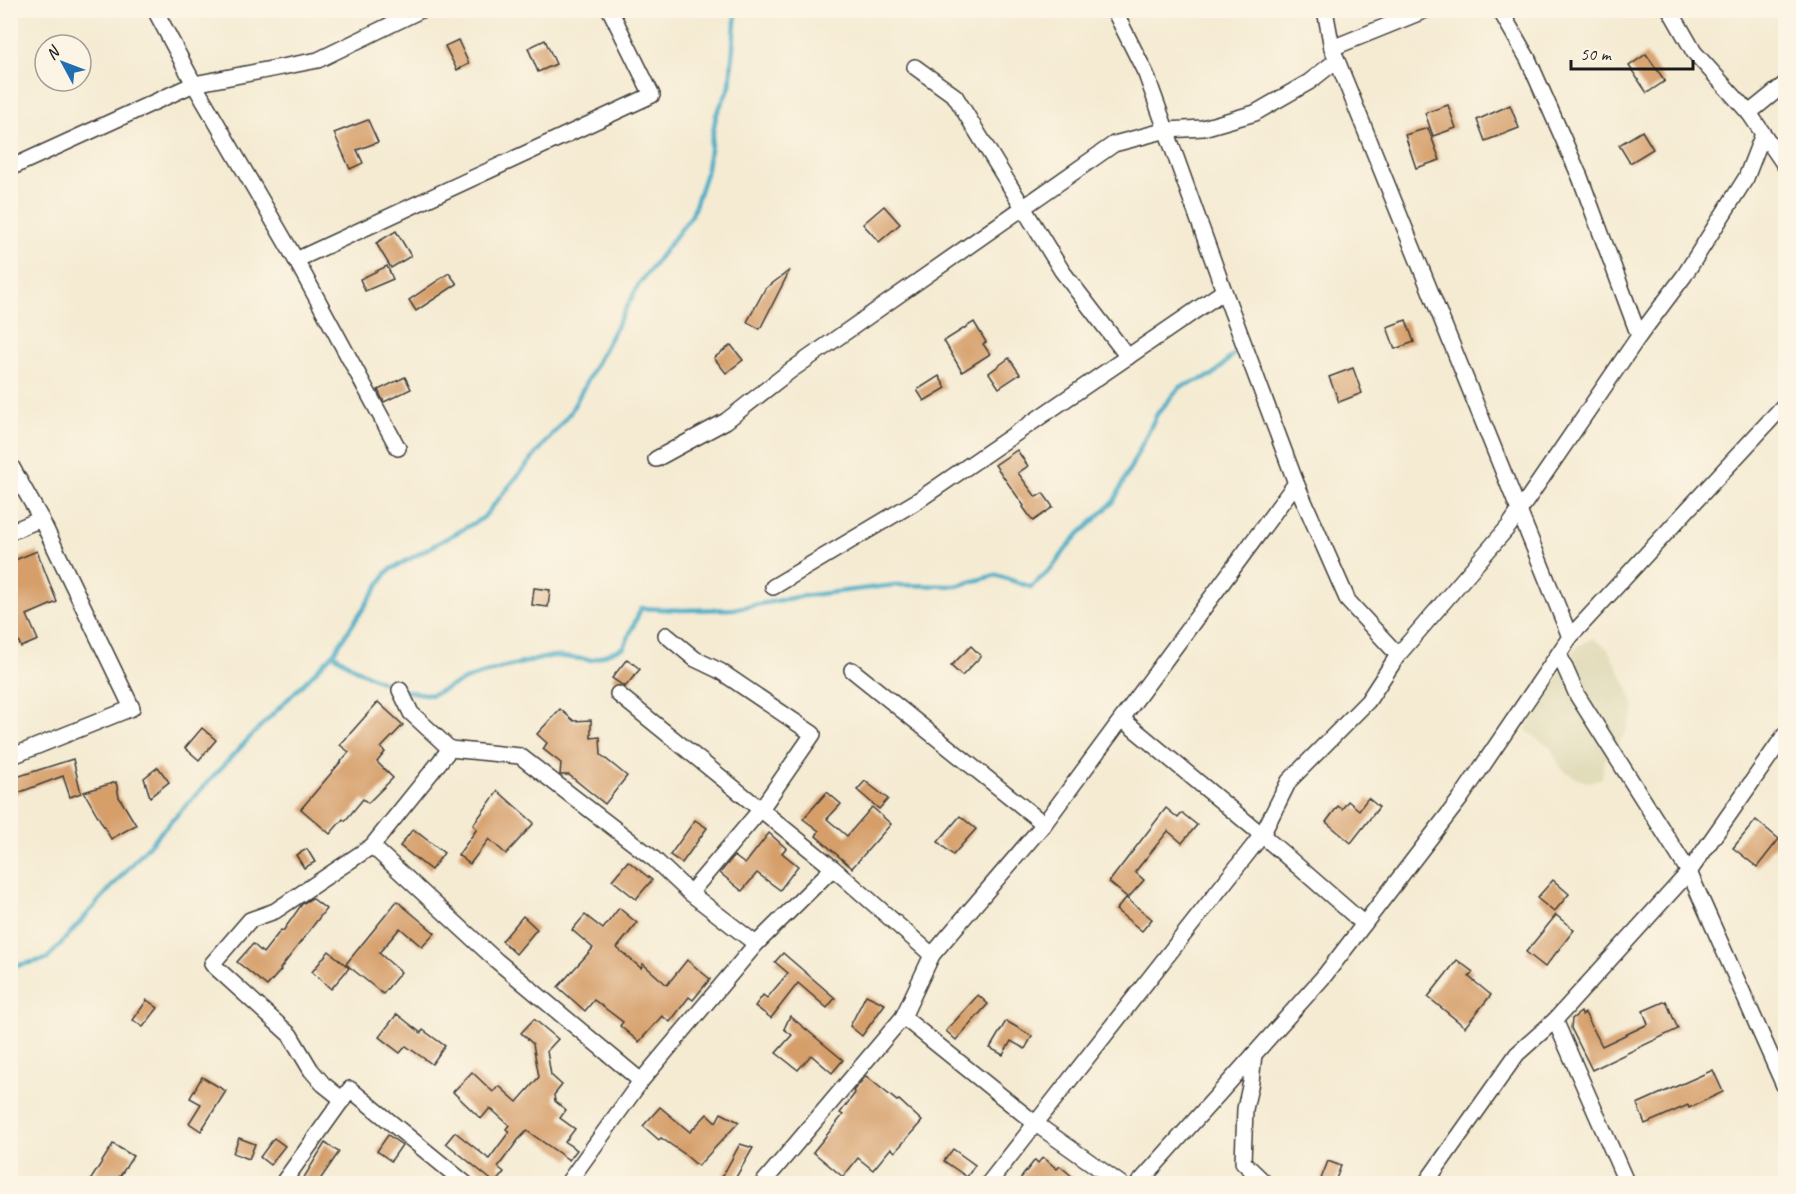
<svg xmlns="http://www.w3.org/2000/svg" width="1796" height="1194" viewBox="0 0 1796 1194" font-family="Caveat,sans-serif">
<rect width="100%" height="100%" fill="#fcf5e5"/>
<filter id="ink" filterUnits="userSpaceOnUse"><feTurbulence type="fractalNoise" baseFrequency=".0167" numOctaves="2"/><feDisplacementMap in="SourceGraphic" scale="12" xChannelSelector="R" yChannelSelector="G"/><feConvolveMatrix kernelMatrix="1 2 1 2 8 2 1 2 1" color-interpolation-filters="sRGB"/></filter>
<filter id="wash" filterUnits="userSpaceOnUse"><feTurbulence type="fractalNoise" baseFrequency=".008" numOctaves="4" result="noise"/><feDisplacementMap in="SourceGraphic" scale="24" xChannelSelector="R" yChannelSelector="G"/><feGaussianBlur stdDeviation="1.35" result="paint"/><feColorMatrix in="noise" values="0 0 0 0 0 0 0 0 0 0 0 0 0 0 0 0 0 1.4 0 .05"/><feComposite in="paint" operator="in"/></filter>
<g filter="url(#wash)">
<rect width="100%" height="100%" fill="#f5ebd3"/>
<path fill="#e1dcba" d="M1593,638l15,11 20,39 7,22 -10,24 -21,28 -2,16 -14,4 -11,-3 -16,-11 -11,-21 -25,-17 51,-83z"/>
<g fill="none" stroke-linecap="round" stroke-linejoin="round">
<g stroke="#45acc5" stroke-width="4.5">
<path d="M333,654l26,17 41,19 31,5 36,-16 34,-11 52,-12 39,4 32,-13 17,-39 39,2 53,-1 70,-13 92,-11 61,1 40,-11 35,12 21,-19 20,-27 42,-40 43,-87 23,-27 33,-12 20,-20"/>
<path d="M10,967l37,-8 112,-125 96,-102 78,-78 55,-83 95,-53 87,-105 69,-129 53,-69 14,-42 10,-58 14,-29 6,-76"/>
</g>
</g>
<g id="blocks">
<g fill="#d69f6b">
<path d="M458,40l11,24 -12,6 -12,-24z"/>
<path d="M545,40l11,24 -18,8 -10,-24z"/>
<path d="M1646,54l19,27 -18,12 -18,-27z"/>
<path d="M1448,105l8,23 -23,8 -8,-23z"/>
<path d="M1510,105l9,23 -34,13 -8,-21z"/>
<path d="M368,120l10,22 -21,8 6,13 -13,6 -16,-36z"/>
<path d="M1428,128l12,32 -24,8 -11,-33z"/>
<path d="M1642,131l11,18 -23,14 -11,-18z"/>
<path d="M884,206l16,18 -21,18 -16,-18z"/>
<path d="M396,231l15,25 -20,12 -15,-25z"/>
<path d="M387,266l6,13 -28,12 -5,-12z"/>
<path d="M790,270l-30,59 -13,-7 18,-33z"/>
<path d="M449,273l8,11 -41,27 -7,-11z"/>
<path d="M1406,320l8,22 -19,7 -8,-22z"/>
<path d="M974,322l12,20 -3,2 7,10 -28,18 -18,-31z"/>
<path d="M731,345l12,15 -17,13 -12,-15z"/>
<path d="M1009,358l11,16 -21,14 -10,-15z"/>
<path d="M1353,368l9,25 -23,9 -10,-25z"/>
<path d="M939,376l7,12 -22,13 -7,-11z"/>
<path d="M405,377l6,12 -27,13 -6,-12z"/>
<path d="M1017,450l11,16 -10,7 18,24 7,-4 10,14 -20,14 -10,-14 1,-1 -29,-41z"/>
<path d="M37,551l20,51 -30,13 11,25 -17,7 -11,-26v-59z"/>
<path d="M534,588l16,2 -2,17 -16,-2z"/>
<path d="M971,646l10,10 -19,20 -11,-10z"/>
<path d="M627,659l13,10 -15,18 -13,-9z"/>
<path d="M378,702l25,23 -22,23 4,4 -8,10 16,16 -25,25 -5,-4 -18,22 -2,-2 -13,15 -29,-25 48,-57 -9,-7z"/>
<path d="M560,709l14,12 17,-1v18l9,-1 1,18 26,21 -22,28 -36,-29h-9l1,-12 -18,-14 4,-6 -10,-9z"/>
<path d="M202,728l14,12 -17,20 -14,-12z"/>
<path d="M73,759l8,34 -11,4 -7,-21 -53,20v-17z"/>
<path d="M158,767l11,15 -19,15 -6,-19z"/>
<path d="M865,781l23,18 -9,10 -22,-19z"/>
<path d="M116,782l3,15 17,28 -25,14 -27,-47z"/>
<path d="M498,791l36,32 -28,31 -17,-15 -19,25 -12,-9 19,-26 -4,-4z"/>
<path d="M827,792l14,12 -14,15 20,17 25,-29 19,17 -39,44 -36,-32 3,-5 -16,-12z"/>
<path d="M1368,798l11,9 -28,36 -25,-21 12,-16 4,3 6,-8 11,9z"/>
<path d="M1166,808l12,10 4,-5 15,12 -15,18 -14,-12 -33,41 9,8 -16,18 -19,-16z"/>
<path d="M960,816l16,13 -23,26 -15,-13z"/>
<path d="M695,820l12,8 -25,35 -12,-8z"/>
<path d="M1756,820l23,19 -22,28 -24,-19z"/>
<path d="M413,829l31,24 -13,17 -31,-24z"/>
<path d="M769,833l17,15 -4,5 16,13 -18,24 -23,-17 -15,18 -22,-18 14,-17 11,8z"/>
<path d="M307,849l8,13 -11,6 -8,-13z"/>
<path d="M628,861l24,19 -16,19 -24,-19z"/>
<path d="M1553,880l16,14 -15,18 -17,-14z"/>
<path d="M312,898l14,11 -46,60 1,1 -14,16 -30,-24 16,-18 10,9 18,-23 2,1 19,-27z"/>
<path d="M1126,898l26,21 -10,12 -26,-21z"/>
<path d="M397,901l38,32 -13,14 -22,-19 -21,25 22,19 -18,22 -37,-30z"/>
<path d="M619,908l18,15 -20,25 24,20 2,-4 24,21 20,-25 23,19 -17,21 -4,-3 -19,25 -8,-6 -23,26 -19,-16 3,-4 -29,-22 -9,11 -27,-24 35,-39 -21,-18 13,-15 18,14z"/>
<path d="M1556,915l18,15 -29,37 -19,-15z"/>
<path d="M523,916l14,13 -21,25 -14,-13z"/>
<path d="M329,951l20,17 -18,21 -19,-17z"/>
<path d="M783,953l52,45 -8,10 -29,-25 -27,35 -16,-12 8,-11 4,3 21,-25 -13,-11z"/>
<path d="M1457,960l16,12 -4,5 22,18 -26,32 -37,-30z"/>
<path d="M866,995l19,9 -23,32 -12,-10z"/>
<path d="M978,995l10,9 -32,36 -10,-9z"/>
<path d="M147,1000l11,8 -15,19 -10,-7z"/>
<path d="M1666,1001l12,28 -86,41 -21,-42 1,-9 9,-7 1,3 3,-2 17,33 46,-22 -5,-13z"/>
<path d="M397,1014l24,19 2,-3 22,16 -13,18 -26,-18 -6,7 -21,-16z"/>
<path d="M790,1016l53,44 -11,13 -21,-18 -13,15 -22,-17 16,-18 -8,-6z"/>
<path d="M534,1019l24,20 -11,12 4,24 11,10 -8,10 1,6 11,9 -6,8 15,11 -10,13 12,8 -8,10 -42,-29 -9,9 -20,27 6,5 -9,11 -49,-40 9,-11 34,27 20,-27 -3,-3 3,-4 -19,-17 -9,11 -28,-27 19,-20 21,20 6,-6 18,16 22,-25 -6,-33 -12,-11z"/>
<path d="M1006,1021l26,15 -7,13 -14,-8 -8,14 -13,-7z"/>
<path d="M1713,1070l10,22 -34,16 -1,-3 -43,19 -8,-20z"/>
<path d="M866,1076l31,25 2,-1 23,21 -27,31 -4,-4 -18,22 -15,-12 -15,19 -30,-25 30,-37 -3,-2 15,-20 -2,-2z"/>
<path d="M202,1077l24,14 -25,40 -12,-8 12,-19 -11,-6z"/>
<path d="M660,1107l30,25 17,-18 9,8 5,-9 18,9 -41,44 -15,-13 -22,-15 -2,2 -16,-14z"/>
<path d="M388,1135l14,10 -11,16 -14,-10z"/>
<path d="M239,1138l16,6 -6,15 -16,-6z"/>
<path d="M274,1138l11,8 -15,19 -10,-8z"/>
<path d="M325,1143l14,9 -22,32h-17z"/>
<path d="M113,1144l20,12 -18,28h-27z"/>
<path d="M740,1144l13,4 -21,36h-3l-8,-5z"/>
<path d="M953,1149l22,16 -8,12 -23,-16z"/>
<path d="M1043,1157l14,12 3,-3 21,18h-65l19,-24 3,3z"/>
<path d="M1328,1161l13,5 -7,18h-15z"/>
</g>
</g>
</g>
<g filter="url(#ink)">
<use href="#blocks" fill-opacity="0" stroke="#3d3b37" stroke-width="1.5"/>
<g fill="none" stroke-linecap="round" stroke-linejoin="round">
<defs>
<g id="minor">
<path d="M155,10l39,74 102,176 102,188"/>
<path d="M1325,10l7,38 238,589"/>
<path d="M1500,10l28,49 52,118 59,159"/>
<path d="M1670,10l24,42 55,61 37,54"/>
<path d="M1332,48l94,-38"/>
<path d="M915,67l40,29 107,175 66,86"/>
<path d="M1749,113l37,-30"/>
<path d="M10,168l184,-84 124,-24 103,-50"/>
<path d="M296,260l356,-165 -42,-85"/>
<path d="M1224,291l72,192 52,118 50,54"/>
<path d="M656,459l70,-38 64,-50 324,-227 53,-14 36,-2 52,-15 54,-31 28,-22"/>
<path d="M10,464l31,55 91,189 -122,49"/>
<path d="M10,532l31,-13"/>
<path d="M773,587l144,-86 307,-210 -78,-217 -32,-64"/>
<path d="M666,635l29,24 25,12 93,63 -52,75 -71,84"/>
<path d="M1559,654l18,41 112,177 97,218"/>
<path d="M852,670l192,154"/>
<path d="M400,690l11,23 39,36 70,7 134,103 36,34 66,51"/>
<path d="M618,694l215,174 99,87"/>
<path d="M1122,719l140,116 102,89"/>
<path d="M372,846l125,115 144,120"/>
<path d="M903,1017l133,107 85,60"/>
<path d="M1555,1020l72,164"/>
<path d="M1254,1054l-3,28 -6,27 -2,53 23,22"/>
<path d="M343,1100l-20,-16 -12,-14 -21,-35 -78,-71 38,-44 25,-9 97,-65 78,-97"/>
<path d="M282,1184l68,-95 116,95"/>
<path d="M567,1184l74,-103 115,-137 77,-76"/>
<path d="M762,1184l141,-167 29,-62 112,-131 252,-341"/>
<path d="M988,1184l274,-349 27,-54 79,-80 30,-46 111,-129 130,-190 45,-60 62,-98 17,-44"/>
<path d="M1138,1184l187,-209 135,-176 110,-162 216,-234"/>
<path d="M1425,1184l92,-130 38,-34 134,-148 97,-139"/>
</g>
</defs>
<use href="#minor" stroke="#3d3b37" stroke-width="18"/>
<use href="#minor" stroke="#fff" stroke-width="15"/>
</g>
</g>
<rect width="1796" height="1194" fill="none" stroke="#fcf5e5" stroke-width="36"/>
<g transform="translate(63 63) rotate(311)"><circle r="28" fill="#fcf5e5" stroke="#a29e95" stroke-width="1.5"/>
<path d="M0-4.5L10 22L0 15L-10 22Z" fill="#1f6fb2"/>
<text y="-9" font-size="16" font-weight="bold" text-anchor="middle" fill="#1c1c1c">N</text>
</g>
<path d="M1571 60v9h122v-9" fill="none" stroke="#1c1c1c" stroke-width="3"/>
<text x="1580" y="60" font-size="18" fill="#1c1c1c" stroke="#fcf5e5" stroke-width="4.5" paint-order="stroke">50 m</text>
</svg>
